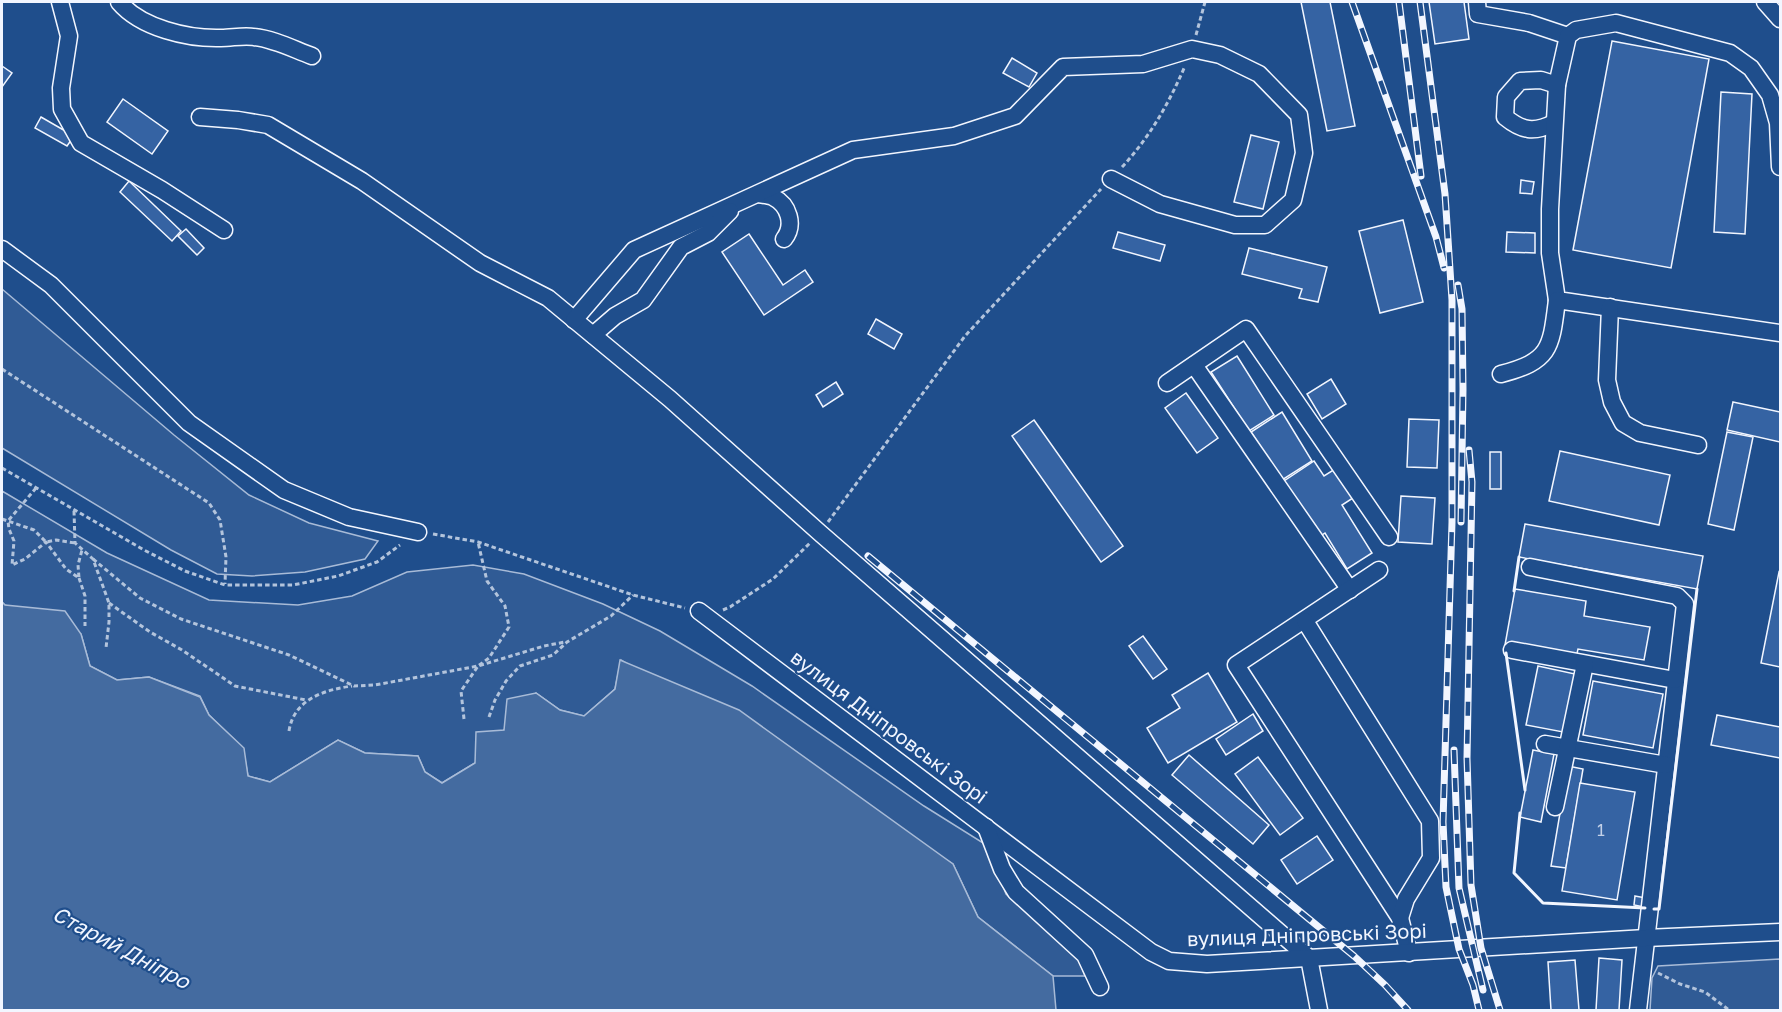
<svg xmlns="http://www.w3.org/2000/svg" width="1782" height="1012" viewBox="0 0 1782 1012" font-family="'Golos Text',sans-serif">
<rect width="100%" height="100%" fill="#1f4e8c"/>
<g fill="#305b95" stroke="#a8bbd7" stroke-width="1.5">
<path d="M2,289l172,146 75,60 60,28 69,18 -13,18 -60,13 -53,4 -35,-2 -46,-24 -169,-102z"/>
<path d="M2,491l105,62 102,47 89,5 54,-9 55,-24 66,-7 51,9 79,30 57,27 92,55 172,120 64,40 18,48 73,66 6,16h-32l-75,-59 -25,-53 -332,-204 -6,29 -31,27 -24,-6 -24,-17 -61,70 -33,20 -17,-11 -7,-16 -53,-3 -27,-13 -68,42 -22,-6 -5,-28 -34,-33 -9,-19 -51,-19 -32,3 -27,-14 -9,-32 -76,-29 -3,-3z"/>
<path d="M1780,959v51h-130l2,-32 6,-12z"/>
</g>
<path fill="#446ba0" stroke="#a8bbd7" stroke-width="1.5" d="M2,602l3,3 60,6 16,23 9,32 27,14 32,-3 51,20 9,18 35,33 4,28 22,6 68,-42 27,13 53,3 7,16 17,11 33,-20 1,-31 28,-2 3,-31 29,-6 24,17 24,6 31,-27 5,-29 119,50 214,154 25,53 75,59 3,34h-1054z"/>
<g fill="#3563a3" stroke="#f2f6ff" stroke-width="1.5">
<path d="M1301,2h29l25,124 -28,5z"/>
<path d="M1429,2h35l5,37 -34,5z"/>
<path d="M1612,41l97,18 -38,209 -98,-18z"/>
<path d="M1012,58l25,15 -8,14 -26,-14z"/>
<path d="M2,66l10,7 -10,14z"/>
<path d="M1721,92l31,2 -7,140 -31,-2z"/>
<path d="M123,99l45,32 -16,23 -45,-32z"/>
<path d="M41,117l33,19 -7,10 -32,-18z"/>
<path d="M1251,135l28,7 -16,67 -29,-7z"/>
<path d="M1521,180l13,2 -2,12 -12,-1z"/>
<path d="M129,181l52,50 -9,10 -52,-49z"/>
<path d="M1403,220l20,82 -43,11 -21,-82z"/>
<path d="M186,229l18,19 -7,7 -19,-19z"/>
<path d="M1118,232l47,13 -5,16 -47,-13z"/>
<path d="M1507,232l28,1v20l-29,-1z"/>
<path d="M749,234l34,51 22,-15 8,12 -49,33 -42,-63z"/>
<path d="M1249,248l78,19 -9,35 -19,-4 3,-9 -60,-15z"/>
<path d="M876,319l26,15 -8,15 -26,-15z"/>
<path d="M1237,356l37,59 -25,16 -38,-59z"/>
<path d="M1331,379l15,25 -24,15 -15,-25z"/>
<path d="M836,382l7,12 -20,13 -7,-12z"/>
<path d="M1186,393l32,45 -21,15 -32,-45z"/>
<path d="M1733,402l47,10v30l-53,-12z"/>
<path d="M1282,412l30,49 -30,19 -31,-48z"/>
<path d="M1409,419l30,1 -2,48 -30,-1z"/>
<path d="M1034,420l89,126 -22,16 -89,-126z"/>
<path d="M1727,432l26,5 -19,93 -26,-6z"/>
<path d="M1560,451l110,24 -11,50 -110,-24z"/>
<rect x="1490" y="452" width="11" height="37"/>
<path d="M1314,461l10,15 11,-7 18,29 -11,7 30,48 -25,16 -22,-36 -9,6 -35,-56z"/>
<path d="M1401,496l34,2 -3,46 -34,-2z"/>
<path d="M1525,524l178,32 -6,33 -178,-32z"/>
<path d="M1779,572l1,1v94l-19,-4z"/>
<path d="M1515,589l71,12 -2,15 66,11 -6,33 -66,-11 -2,9 -71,-13z"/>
<path d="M1143,636l24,33 -14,10 -24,-33z"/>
<path d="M1538,666l37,8 -12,58 -37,-7z"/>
<path d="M1208,673l29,49 -69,41 -21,-35 33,-20 -8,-13z"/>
<path d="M1593,681l70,13 -10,54 -70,-13z"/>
<path d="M1253,714l10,17 -37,24 -10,-16z"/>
<path d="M1717,715l63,12v31l-69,-13z"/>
<path d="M1533,750l21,4 -13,68 -21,-5z"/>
<path d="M1189,755l80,70 -16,19 -81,-69z"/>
<path d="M1258,757l45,61 -23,17 -45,-61z"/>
<path d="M1568,766l15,3 -17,99 -15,-2z"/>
<path d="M1580,783l55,9 -18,108 -55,-9z"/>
<path d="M1317,836l16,24 -36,24 -16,-24z"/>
<path d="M1635,896l11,2 -2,9 -10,-2z"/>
<path d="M1599,958l23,2 -3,50h-23z"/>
<path d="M1575,960l4,50h-28l-3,-48z"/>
</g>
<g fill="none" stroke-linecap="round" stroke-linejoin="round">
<defs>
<g id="minor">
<path d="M60,2l9,34 -8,52 1,21 19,34 81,47 62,40"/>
<path d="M119,2c22,26 69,37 102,36 11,0 23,-3 33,-1 20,2 39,12 58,19"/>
<path d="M1477,2l1,12 51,9 39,13"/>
<path d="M1765,2l15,17"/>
<path d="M200,117l38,3 30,5 94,56 118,82 68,35 122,101 150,134 489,425 10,52"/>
<path d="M1554,123c-20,10 -32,8 -49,-6l1,-20 14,-16 21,-1 16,5"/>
<path d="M1780,167l-2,-44 -8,-28 -19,-27 -21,-15 -114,-30 -40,7 -8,6 -11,49 -7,124v44l7,47 223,33"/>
<path d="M758,194c5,1 11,1 15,3 16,8 22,28 11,42"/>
<path d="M2,249l49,36 138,138 95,67 65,27 69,15"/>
<path d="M1610,307l-3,73 5,22 11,21 17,10 58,12"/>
<path d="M574,320l60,-70 219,-100 101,-14 61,-20 48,-49 80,-3 49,-15 28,6 39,19 40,41 5,38 -11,47 -28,25h-30l-75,-21 -49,-25"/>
<path d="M593,335l22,-19 28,-16 38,-53 27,-14 22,-22"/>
<path d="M1194,365l156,225"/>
<path d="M1501,374c50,-13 50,-26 56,-74"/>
<path d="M1167,383l79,-54 143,208"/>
<path d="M1530,567l147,29 8,8 -47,406"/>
<path d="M1379,570l-143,95 164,253 9,35"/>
<path d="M699,611l452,341 18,9 38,3 439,-26 134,-6"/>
<path d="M1305,621l125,200 1,37 -25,41 -6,19"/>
<path d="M1512,650l163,30"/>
<path d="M1545,744l121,21"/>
<path d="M1555,807l30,-143"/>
<path d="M986,827l16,42 14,23 69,63 15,32"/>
</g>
</defs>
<use href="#minor" stroke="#f2f6ff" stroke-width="19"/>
<g stroke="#b3c4dc" stroke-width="3" stroke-dasharray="4.5 3" stroke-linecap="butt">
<path d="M1196,35l9,-33"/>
<path d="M1122,167c28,-30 47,-64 63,-101"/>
<path d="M2,369l207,134 11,17 6,37 -1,27"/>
<path d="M2,468l142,82 41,21 40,14h68l45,-9 39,-14 23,-17"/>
<path d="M36,488l-28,33 1,8 5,12 -2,24 13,-6 21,-17 20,27 13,9 -1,-13 4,-15"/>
<path d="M74,511l1,32 18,16 16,44v19l-3,26"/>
<path d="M2,519l32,11 12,12 10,-2 19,3"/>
<path d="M828,522l137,-186 136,-147"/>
<path d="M433,534l45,8 155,53 52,13"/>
<path d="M93,559l47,39 41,21 108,36 65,31 21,-1 103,-19 11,-8 20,-31 -4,-21 -18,-25 -9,-39"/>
<path d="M79,578l6,18v30"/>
<path d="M109,603l41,29 32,18 53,36 71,14"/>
<path d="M723,610l7,-3 43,-28 37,-36"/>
<path d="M489,717l6,-17 11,-19 14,-15 33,-11 14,-13 44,-26 22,-21"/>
<path d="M464,719l-3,-28 17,-25 66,-20 21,-4"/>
<path d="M289,731c5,-32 35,-41 63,-45"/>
<path d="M1658,973l22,11 25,8 24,18"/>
</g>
<use href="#minor" stroke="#1f4e8c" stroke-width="16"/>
<defs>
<g id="rail">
<path d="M1352,2l84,235 8,31"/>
<path d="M1399,2l22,174"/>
<path d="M1420,2l25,192 7,106v222l-9,300 3,65 13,62 14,36 6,25"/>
<path d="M1458,285l4,24 1,80 -2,133"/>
<path d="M1469,450l3,32 -5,276 4,127 10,63 19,62"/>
<path d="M868,556l486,400 31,29 23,25"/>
<path d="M1454,750l5,138 24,102"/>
</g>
</defs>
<use href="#rail" stroke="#f2f6ff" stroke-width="7"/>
<use href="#rail" stroke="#1f4e8c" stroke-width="4.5" stroke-dasharray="14" stroke-linecap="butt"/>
<g stroke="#f2f6ff" stroke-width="3">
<path d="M1514,591l5,-34"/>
<path d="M1506,653l19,137"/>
<path d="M1520,813l-6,60 29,30 102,5"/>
<path d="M1654,909h5l38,-320"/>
</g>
</g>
<g text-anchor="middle" stroke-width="4.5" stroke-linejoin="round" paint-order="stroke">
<g font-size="16" fill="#c3d1e8">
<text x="1601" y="836">1</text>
</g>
<g font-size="20" fill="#f2f6ff" stroke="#1f4e8c">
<text transform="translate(889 727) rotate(37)" y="7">вулиця Дніпровські Зорі</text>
<text transform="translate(1307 935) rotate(-2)" y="7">вулиця Дніпровські Зорі</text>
</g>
<g font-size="21" font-style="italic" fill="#f2f6ff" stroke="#1f4e8c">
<text transform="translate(121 948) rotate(28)" y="7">Старий Дніпро</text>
</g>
</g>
<rect width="1782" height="1012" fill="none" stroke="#f2f6ff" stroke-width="6"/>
</svg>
